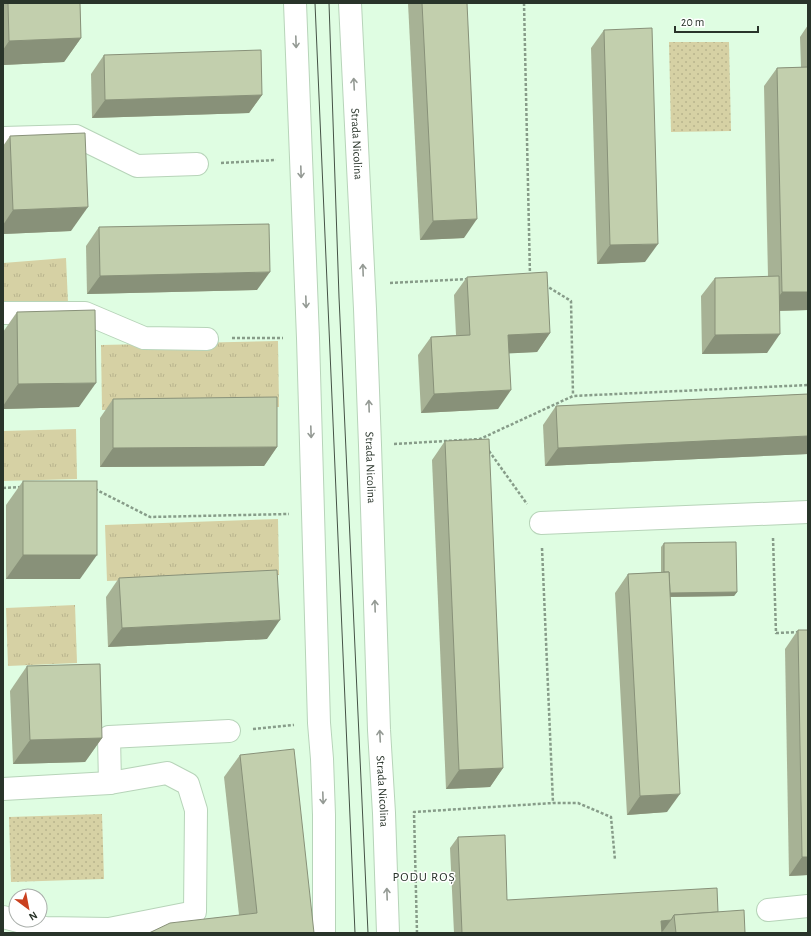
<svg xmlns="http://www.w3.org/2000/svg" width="811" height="936" viewBox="0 0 811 936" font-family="'Alegreya Sans',sans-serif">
<defs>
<pattern id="grass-tufts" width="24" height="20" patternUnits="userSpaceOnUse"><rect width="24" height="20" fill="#d6d1a4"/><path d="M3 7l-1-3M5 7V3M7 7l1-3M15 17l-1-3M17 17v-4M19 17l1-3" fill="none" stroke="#b8b48d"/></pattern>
<pattern id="park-dots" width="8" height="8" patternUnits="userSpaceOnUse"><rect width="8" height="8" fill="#d6d1a4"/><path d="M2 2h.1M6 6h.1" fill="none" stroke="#b8b48d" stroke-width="1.8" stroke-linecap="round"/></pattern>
</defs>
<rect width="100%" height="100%" fill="#dffde2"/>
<g fill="url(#grass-tufts)">
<path d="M66,258l2,45 -65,5v-45z"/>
<path d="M278,341l1,66 -177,3 -1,-65z"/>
<path d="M76,429l1,50 -74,2v-50z"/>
<path d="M278,519l1,56 -172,6 -2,-56z"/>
<path d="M75,605l2,58 -69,3 -2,-58z"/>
</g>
<g fill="url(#park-dots)">
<path d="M669,42h60l2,89 -60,1z"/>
<path d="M102,814l2,65 -93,3 -2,-65z"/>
</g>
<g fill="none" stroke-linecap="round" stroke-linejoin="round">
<defs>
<g id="minor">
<path d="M3,138l73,-2 61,30 60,-2"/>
<path d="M3,313h82l59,25 63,1"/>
<path d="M541,523l267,-11"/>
<path d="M110,783l-1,-46 120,-6"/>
<path d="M3,789l107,-6 57,-10 21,11 8,26 -1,102 -86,17 -64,-1 -42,-11"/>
<path d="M768,910l40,-4"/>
</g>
<g id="major">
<path d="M295,3l13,335 11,385 3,36 2,56v118"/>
<path id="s1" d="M350,3l15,306 5,136 9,285 5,83 4,120"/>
</g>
</defs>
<use href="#minor" stroke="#b7d4b9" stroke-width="24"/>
<use href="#major" stroke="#b7d4b9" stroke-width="24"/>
<g stroke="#879c89" stroke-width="2.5" stroke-dasharray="3 2" stroke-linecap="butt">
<path d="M524,3l6,273"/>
<path d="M221,163l55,-3"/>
<path d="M390,283l78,-4"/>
<path d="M545,285l26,16 2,94"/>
<path d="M232,338h51"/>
<path d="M394,444l86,-5 93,-43 235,-11"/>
<path d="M489,451l38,53"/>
<path d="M3,488l19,-1"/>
<path d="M95,489l55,28 139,-3"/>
<path d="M773,538l3,95 24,-1"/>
<path d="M542,548l11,255"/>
<path d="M253,729l41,-4"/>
<path d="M417,933l-3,-121 139,-9h25l33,14 4,43"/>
</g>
<use href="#minor" stroke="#fff" stroke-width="22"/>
<use href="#major" stroke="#fff" stroke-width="22"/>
<g stroke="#455346" stroke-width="1">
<path d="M315,3l40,930"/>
<path d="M329,3l10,294 29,636"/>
</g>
</g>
<g fill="#a7b295">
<path d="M3,3h77l1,35 -17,24 -61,3z"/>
<path d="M408,3h59l-3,235 -44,2z"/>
<path d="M808,25v285l-28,1 -13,42 -65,1 -1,-58 14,-18 53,-1 -4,-191 13,-18 24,-1 -1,-30z"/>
<path d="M604,30l41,232 -48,2 -6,-216z"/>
<path d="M104,55l158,40 -13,18 -157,5 -1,-44z"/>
<path d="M10,136l61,95 -68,3v-88z"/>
<path d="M99,227l158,63 -170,4 -1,-48z"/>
<path d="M467,277l83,56 -13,19 -28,1 -11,56 -77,4 -3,-58 13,-18 25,-2 -2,-40z"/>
<path d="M17,312l62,95 -76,2v-77z"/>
<path d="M808,394v60l-263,12 -2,-41 13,-19z"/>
<path d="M113,399l164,48 -13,19 -164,1v-49z"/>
<path d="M445,441l58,327 -13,19 -44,2 -14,-329z"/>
<path d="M23,481l57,98h-74v-74z"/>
<path d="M664,543l73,49 -3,4 -64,1 -3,215 -40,3 -12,-222 13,-19 33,-2v-25z"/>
<path d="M119,578l148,61 -159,8 -2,-50z"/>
<path d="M798,630l10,245 -19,1 -4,-227z"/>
<path d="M27,666l75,72 -17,24 -72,2 -3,-73z"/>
<path d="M240,755l74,178 -75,-18 -15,-138z"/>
<path d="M458,837l49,63 211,12 27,21h-291l-4,-85z"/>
</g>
<g fill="#889179">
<path d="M81,38l-17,24 -61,3v-15l6,-9z"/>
<path d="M262,95l-13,18 -157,5 13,-18z"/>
<path d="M88,207l-17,24 -68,3v-9l10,-15z"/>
<path d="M477,219l-13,19 -44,2 13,-19z"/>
<path d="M658,244l-13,18 -48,2 13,-19z"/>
<path d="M270,272l-13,18 -170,4 13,-18z"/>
<path d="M782,292h26v18l-39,1z"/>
<path d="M550,333l-13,19 -42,2 13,-19z"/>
<path d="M780,334l-13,19 -65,1 13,-19z"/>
<path d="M96,383l-17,24 -76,2v-3l15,-22z"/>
<path d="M511,390l-13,19 -77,4 13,-19z"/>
<path d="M808,436v18l-263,12 13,-18z"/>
<path d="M277,447l-13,19 -164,1 13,-19z"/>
<path d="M23,555h74l-17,24h-74z"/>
<path d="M737,592l-3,4 -72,1 2,-4z"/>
<path d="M280,620l-13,19 -159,8 14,-19z"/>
<path d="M102,738l-17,24 -72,2 17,-24z"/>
<path d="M503,768l-13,19 -44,2 13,-19z"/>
<path d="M680,794l-13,18 -40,3 13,-19z"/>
<path d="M802,857h6v18l-19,1z"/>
<path d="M671,920l-8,11 -10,1 8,-11z"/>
</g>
<g fill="#c2cfad" stroke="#889179">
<path d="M8,3h72l1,35 -72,3z"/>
<path d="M422,3h45l10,216 -44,2z"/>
<path d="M652,28l6,216 -48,1 -6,-215z"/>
<path d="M261,50l1,45 -157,5 -1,-45z"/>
<path d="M808,67v225h-26l-5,-224z"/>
<path d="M85,133l3,74 -75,3 -3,-74z"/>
<path d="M269,224l1,48 -170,4 -1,-49z"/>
<path d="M547,272l3,61 -42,2 3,55 -77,4 -3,-57 39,-2 -3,-58z"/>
<path d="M779,276l1,58 -65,1v-57z"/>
<path d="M95,310l1,73 -78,1 -1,-72z"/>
<path d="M808,394v42l-250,12 -2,-42z"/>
<path d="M277,397v50l-164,1v-49z"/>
<path d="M489,439l14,329 -44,2 -14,-329z"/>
<rect x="23" y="481" width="74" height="74"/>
<path d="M736,542l1,50 -67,1 -1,-21h-5v-29z"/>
<path d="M277,570l3,50 -158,8 -3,-50z"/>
<path d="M669,572l11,222 -40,2 -12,-222z"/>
<path d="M798,630h10v227h-6z"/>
<path d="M100,664l2,74 -72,2 -3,-74z"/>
<path d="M294,749l20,184h-165l21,-10 87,-10 -17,-158z"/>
<path d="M505,835l2,65 210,-12 1,24 -44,3 -3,5 -10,1 1,12h-200l-4,-96z"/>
<path d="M744,910l1,23h-69l-2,-18z"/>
</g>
<defs><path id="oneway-shaft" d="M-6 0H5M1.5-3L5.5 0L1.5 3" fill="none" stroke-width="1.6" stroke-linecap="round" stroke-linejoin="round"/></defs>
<g stroke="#949a94">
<use href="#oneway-shaft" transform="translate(296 42) rotate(88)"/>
<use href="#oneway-shaft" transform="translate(354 84) rotate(-93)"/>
<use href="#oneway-shaft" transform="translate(301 172) rotate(88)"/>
<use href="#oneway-shaft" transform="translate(363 270) rotate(-92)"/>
<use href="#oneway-shaft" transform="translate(306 302) rotate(88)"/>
<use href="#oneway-shaft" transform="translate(369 406) rotate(-92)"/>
<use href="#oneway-shaft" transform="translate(311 432) rotate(88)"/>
<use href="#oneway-shaft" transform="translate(375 606) rotate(-92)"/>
<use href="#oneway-shaft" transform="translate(380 736) rotate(-93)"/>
<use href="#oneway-shaft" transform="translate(323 798) rotate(88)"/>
<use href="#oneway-shaft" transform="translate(387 894) rotate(-92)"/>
</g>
<g text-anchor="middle" stroke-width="3" stroke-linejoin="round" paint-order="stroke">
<g font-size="12" fill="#29342a" stroke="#fff">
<text dy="4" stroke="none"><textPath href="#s1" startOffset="141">Strada Nicolina</textPath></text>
<text dy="4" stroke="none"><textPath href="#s1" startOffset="465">Strada Nicolina</textPath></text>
<text dy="4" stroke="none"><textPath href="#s1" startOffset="789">Strada Nicolina</textPath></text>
</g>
<g font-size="13" letter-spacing="1" fill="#29342a" stroke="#fff">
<text x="424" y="881">PODU ROȘ</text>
</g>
</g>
<rect width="811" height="936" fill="none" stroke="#29342a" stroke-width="8"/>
<g transform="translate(28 908) rotate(148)"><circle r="19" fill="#ffffff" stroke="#a9aeaa"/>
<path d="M0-3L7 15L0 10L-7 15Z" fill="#ca401f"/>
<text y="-6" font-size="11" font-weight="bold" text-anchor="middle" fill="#29342a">N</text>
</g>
<path d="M675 26v6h83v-6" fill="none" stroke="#29342a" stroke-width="2"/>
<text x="681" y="26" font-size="12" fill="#29342a" stroke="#ffffff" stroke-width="3" paint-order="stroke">20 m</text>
</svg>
